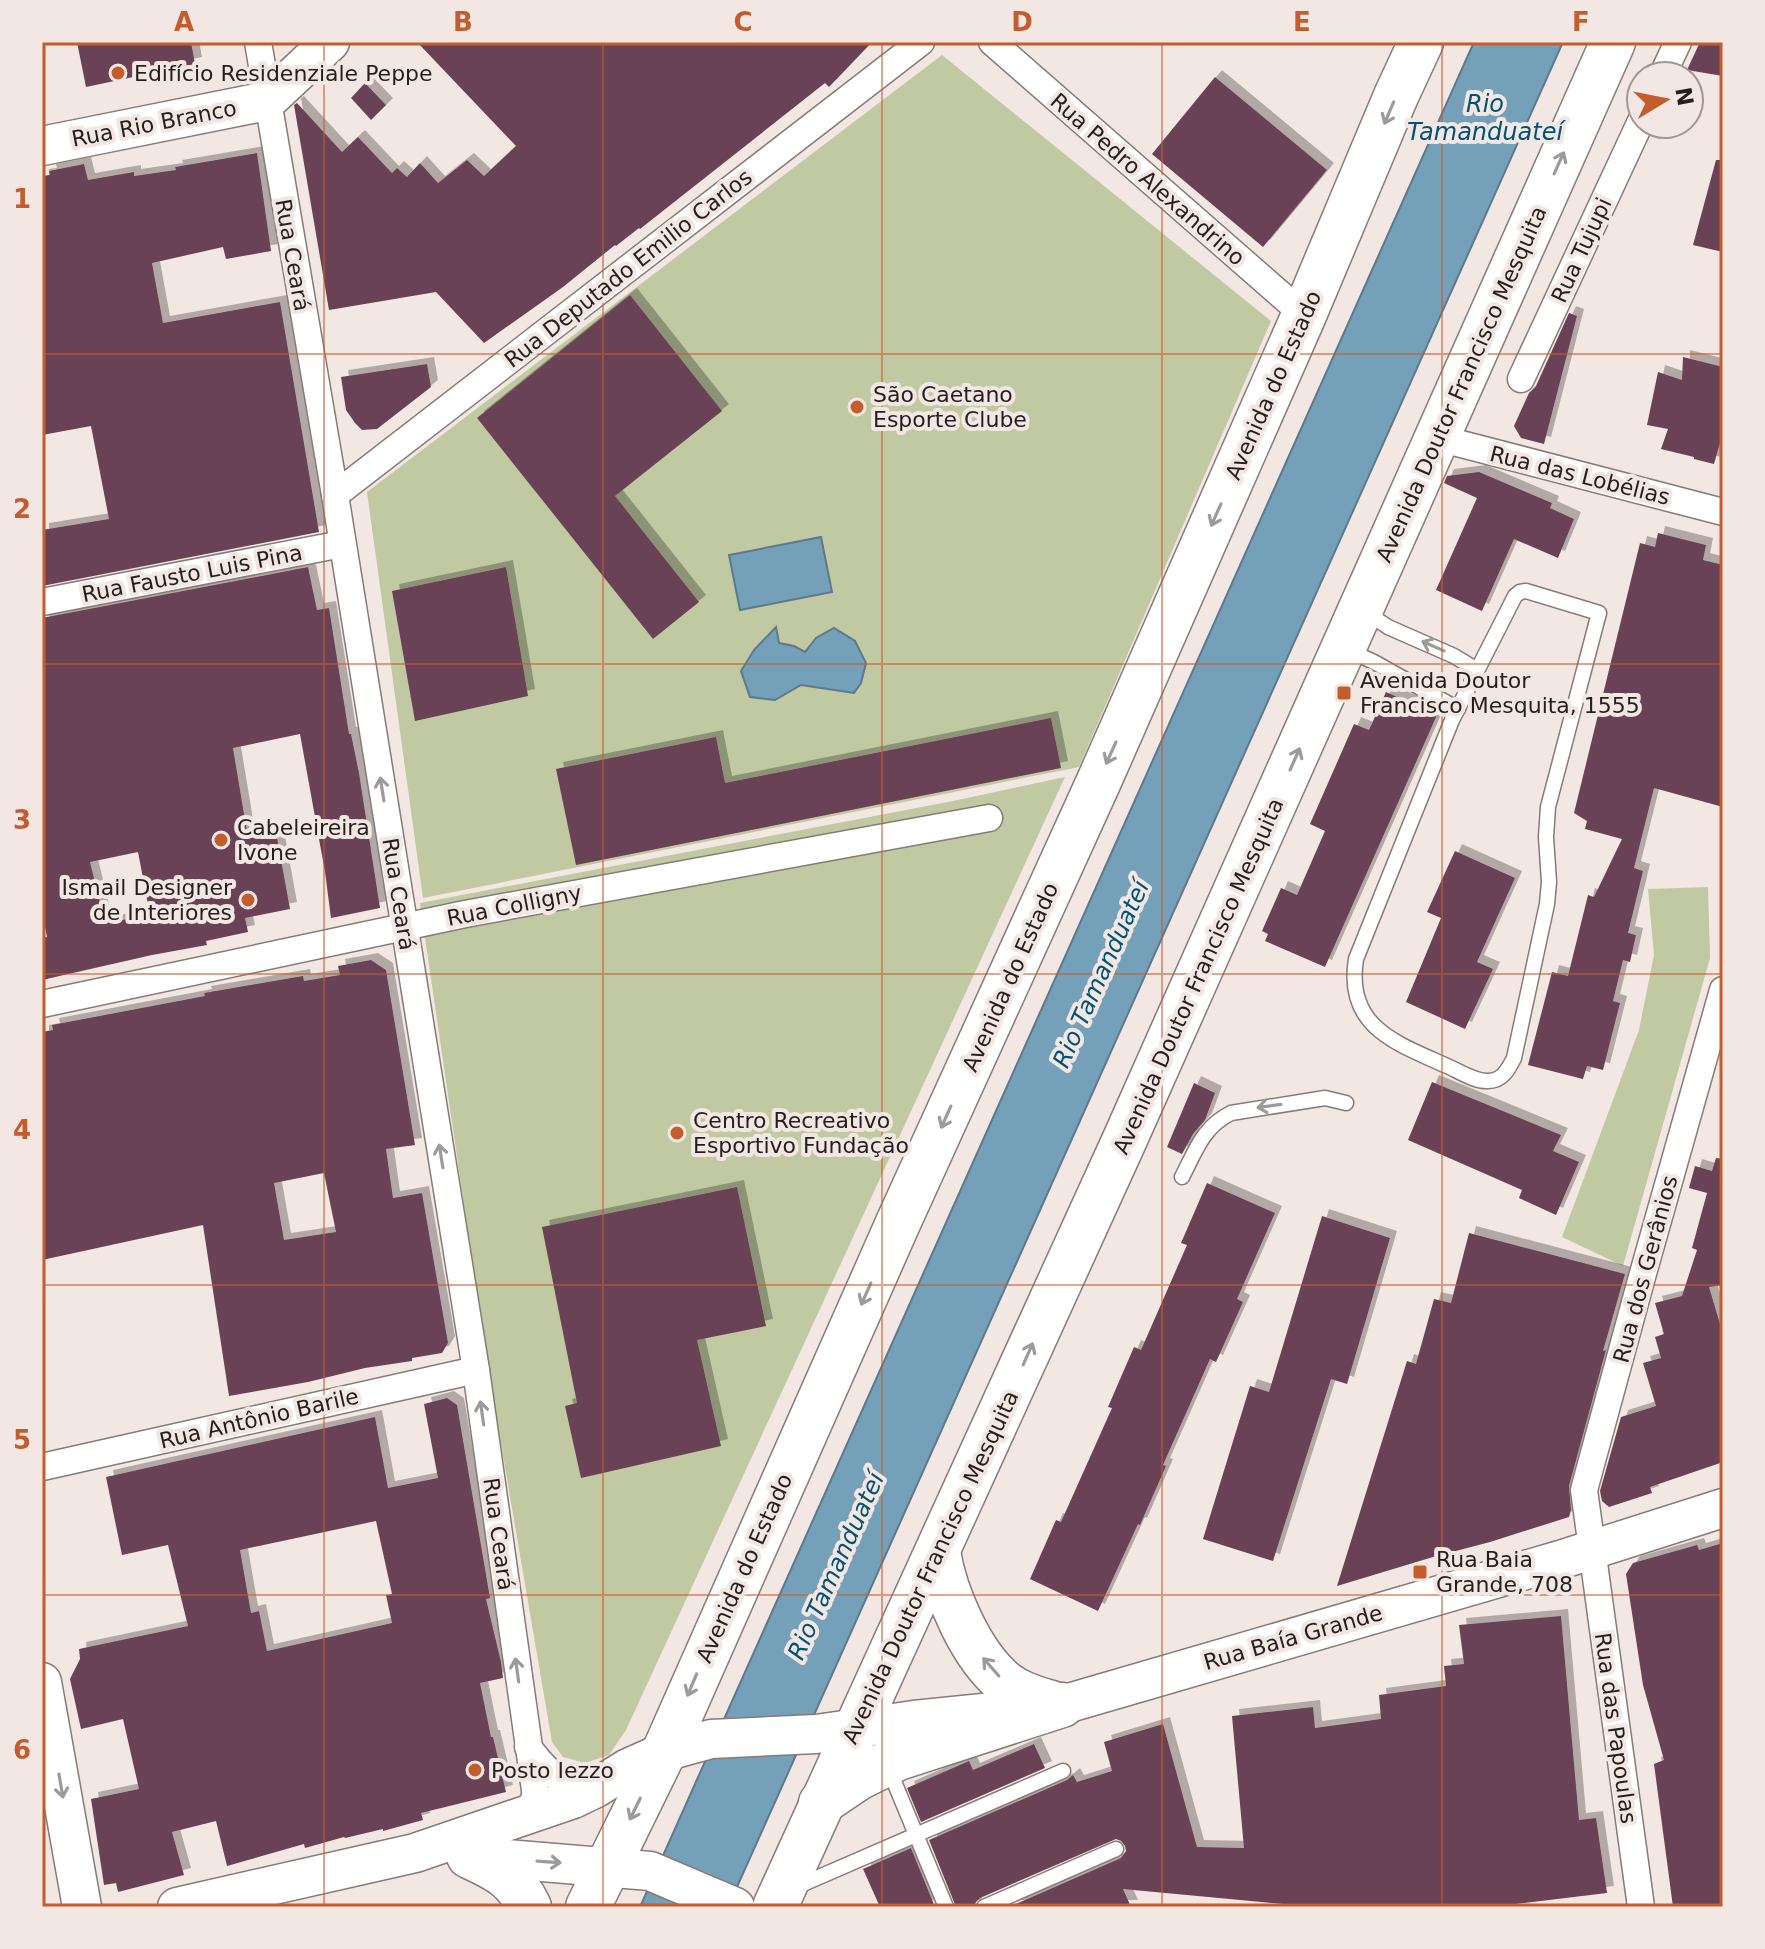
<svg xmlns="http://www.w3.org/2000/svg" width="1765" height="1949" viewBox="0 0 1765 1949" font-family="'DejaVu Sans',sans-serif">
<defs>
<filter id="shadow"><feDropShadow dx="7" dy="-7" stdDeviation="0" flood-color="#0004"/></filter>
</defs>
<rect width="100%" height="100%" fill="#f3e7e3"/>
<g fill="#c0c9a1">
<path d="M942,55l329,266 -192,446 -656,131 -56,-406z"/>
<path d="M1065,777l-439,953 -17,25 -24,8 -22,-6 -11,-15 -65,-380 -67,-459 533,-102z"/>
<path d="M1708,887l2,71 -87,308 -61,-29 77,-207 15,-75 -6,-66z"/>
</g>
<g fill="#75a0ba" stroke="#5d798b" stroke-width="2">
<path d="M1474,42h89l-835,1865h-88z"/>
<path d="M821,537l11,55 -92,18 -11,-55z"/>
<path d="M776,627l3,16 15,3 11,6 11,-14 18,-10 21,13 11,22 -5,20 -7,10 -53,-8 -26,15 -25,-3 -9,-26 13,-21z"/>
</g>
<g fill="#694254" fill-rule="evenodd" filter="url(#shadow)">
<path d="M77,42h114l4,22 -109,23z"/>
<path d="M417,42h455l-43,45 -4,-4 -185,146 -1,-1 -23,18 -1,-1 -52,42 -79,56 -48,-51 -107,18 -35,-205 3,-2 45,49 16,-15 34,36 5,-5 10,9 13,-14 18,20 29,-23 17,16 32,-30z"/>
<path d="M1700,42h23v34l-36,-6z"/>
<path d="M1215,77l112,93 -64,77 -111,-93z"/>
<path d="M365,83l21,22 -15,15 -20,-22z"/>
<path d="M257,153l14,98 -45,8 -3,-12 -71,16 11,60 117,-21 39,230 -277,54v-56l67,-11 -18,-93 -49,9v-259l8,-1 -1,-4 35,-7 4,16 46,-8v4l42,-6 -1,-3z"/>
<path d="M1716,160h7v92l-30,-7z"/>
<path d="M630,295l92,116 -107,85 84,106 -46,37 -176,-221z"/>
<path d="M1569,313l8,3 -33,128 -23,-6 -7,-12 15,-33 7,-7z"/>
<path d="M1683,357l40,10v76h-3l-6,21 -20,-5v-2l-33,-8 7,-20 -21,-4 11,-53 24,8z"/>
<path d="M427,364l4,23 -54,42 -15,1 -7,-7 -9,-13 -5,-33z"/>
<path d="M1479,472l73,31 -2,5 24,11 -16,39 -44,-19 -32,72 -46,-21 41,-92 -33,-15 3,-7z"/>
<path d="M1658,533l48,12 -3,15 20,5v242l-69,-19 -20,80 9,3 -15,62 8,2 -6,27 -7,-2 -10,41 7,2 -17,67 -16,-4 -4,13 -55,-14 24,-93 16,4 20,-81 6,2 28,-58 -37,-10 2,-8 -13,-8 66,-270 15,4z"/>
<path d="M308,567l9,43 12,-2 20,126h2l8,39 21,135 -49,10 -6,-46 -25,-138 -67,14 15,90 28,-6 14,77 -45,9 3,14 -42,9 1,4 -55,10 -110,25v-42l5,-1 -5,-24v-295zM138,852l12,63 -45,8 -15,-61z"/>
<path d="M506,567l22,129 -113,25 -23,-130z"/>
<path d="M1386,692l51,23 -112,252 -60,-26 3,-7 -6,-3 19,-43 16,7 28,-64 -15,-7 44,-100 15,6z"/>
<path d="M1051,718l10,50 -485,97 -20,-96 160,-32 9,46z"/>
<path d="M1455,851l60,27 -38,84 16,7 -28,60 -59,-27 35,-84 -14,-6z"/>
<path d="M371,960l15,10 29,175 -29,4 7,49 29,-5 26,150 -6,10 -30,5v3l-47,7 -57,14 -79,14 -26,-171 -161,35v-228l11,-2 -1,-5 153,-29 -1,-3 99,-17 1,5 36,-6 -2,-9zM324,1173l12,59 -52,8 -10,-57z"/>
<path d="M1432,1082l129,53 -8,16 26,11 -23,53 -37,-17 3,-8 -114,-50z"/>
<path d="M1194,1083l21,10 -10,27 -12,14 -11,20 -15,-7z"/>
<path d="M1716,1158l7,1v126l-14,2 14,47v128l-73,25 2,6 -43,14 -7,-6 -2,-10 21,-74 35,-11 -13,-43 18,-5 -6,-21 9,-3 -9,-31 27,-7 15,-46 -5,-2 15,-55 -18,-5 6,-22 17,5z"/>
<path d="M1207,1183l68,30 -38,86 6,3 -27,60 -6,-3 -47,106 3,1 -26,59 -2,-1 -40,87 -68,-32 26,-59 5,2 51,-114 -4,-1 26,-60 7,3 46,-105 -6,-2z"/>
<path d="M737,1187l29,139 -69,14 24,106 -140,32 -16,-72 12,-3 -35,-176z"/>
<path d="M1322,1216l68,22 -43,146 -16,-5 -58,182 -70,-22 47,-153 19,6z"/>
<path d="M1469,1233l156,41 -22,77 3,-1 -37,136 2,24 -2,7 -79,25 -57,15 -96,29 70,-225 9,3 18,-65 17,4z"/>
<path d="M447,1398l10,7 33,193 -4,1 15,63 2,16 -23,5 11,54h2l13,55 -85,21 2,7 -40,11v-2l-38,9 -1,-1 -39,11 -1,-4 -77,22 -11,-45 -44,11 12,43 -66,17 -2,-9 -12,2 -13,-86 48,-10 -16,-70 -42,10 -11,-50 10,-20 -1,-10 109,-23 -20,-81 -46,10 -16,-78 269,-60 13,71 50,-10 -14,-74zM376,1521l16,73 -6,1 6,28 -125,28 -8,-40 -8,2 -11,-63z"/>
<path d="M1723,1543v364h-50l-19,-143 10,-4 -21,-75 -17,-111 7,-11 64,-18 2,5z"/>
<path d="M1561,1616l18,204 17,-2 11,75 -116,14h-177l-191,-18 8,18h-122l112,-49 5,-7 -1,-5 -4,-5 -5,-2 -136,59 -4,4 -2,5h-18l-27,-67 138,-60 6,-5 4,7 35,-11 -8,-29 59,-18 34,123 47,1 -12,-132 81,-9 2,21 66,-9 -2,-24 67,-9 -2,-20 20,-2 -5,-39z"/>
<path d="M1034,1744l11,24 -124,54 -14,-34 62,-27 4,9z"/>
<path d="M911,1848l24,59h-55l-17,-38z"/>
</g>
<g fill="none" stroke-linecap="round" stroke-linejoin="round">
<defs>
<g id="lane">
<path d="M1526,591l73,22 -51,194 -2,30 3,45 -2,22 -33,154c-6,12 -12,23 -26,23 -13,1 -29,-10 -41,-15 -51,-23 -102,-39 -91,-107l96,-239 63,-124 5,-4z"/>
<path d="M1364,611l24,16 66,29 23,14"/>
<path d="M1348,650l26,12 84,47"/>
<path d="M1182,1177c14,-27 21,-50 49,-64l94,-15 21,5"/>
<path d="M888,1767l58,140"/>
<path d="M796,1887l267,-116"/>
<path d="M984,1907l132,-58"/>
</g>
<g id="street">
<path d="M258,42l77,453 141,875 59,420v8l-11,19"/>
<path d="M992,42l312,273"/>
<path d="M1662,76l16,-34"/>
<path d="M1521,379l120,-258"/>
<path d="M1438,438l285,74"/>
<path d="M335,495l586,-453"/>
<path d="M42,602l300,-58"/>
<path d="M42,1004l423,-90 524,-96"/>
<path d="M42,1467l434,-97"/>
<path d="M528,1747c11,14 23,30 41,36 8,3 18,3 27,5"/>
<path d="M1641,1907l-57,-417 58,-213 81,-287"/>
</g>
<g id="secondary">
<path d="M42,146l225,-45 63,-59"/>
<path d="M42,1682l40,225"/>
<path d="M470,1856l180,15 85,36"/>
<path d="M177,1907l238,-54 158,-54 23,-11 32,-20 36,-16 47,-13 105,-5 98,-14 148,-15 498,-145 163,-52"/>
</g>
<g id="highway">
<path d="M938,1552c7,43 33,103 67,131 15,12 34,16 52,22"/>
<path d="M821,1803l37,-25 40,-20 164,-53"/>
<path d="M469,1856c28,13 46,21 60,51"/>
<path d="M588,1907l76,-155 234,-529 201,-442 205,-466 92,-219 25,-54"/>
<path d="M775,1907l350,-768 488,-1097"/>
</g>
</defs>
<use href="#lane" stroke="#867b77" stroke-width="17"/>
<use href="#street" stroke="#867b77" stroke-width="29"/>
<use href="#secondary" stroke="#867b77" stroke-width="41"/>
<use href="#highway" stroke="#867b77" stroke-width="47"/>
<use href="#lane" stroke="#fff" stroke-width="14"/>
<use href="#street" stroke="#fff" stroke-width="26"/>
<use href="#secondary" stroke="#fff" stroke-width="38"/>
<use href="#highway" stroke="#fff" stroke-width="44"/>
</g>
<defs><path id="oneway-shaft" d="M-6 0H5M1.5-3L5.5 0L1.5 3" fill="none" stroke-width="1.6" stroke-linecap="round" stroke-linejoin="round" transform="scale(2)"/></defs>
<g stroke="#9c9a9a">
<use href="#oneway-shaft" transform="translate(1389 113) rotate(113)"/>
<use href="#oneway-shaft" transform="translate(1559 163) rotate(-66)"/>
<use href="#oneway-shaft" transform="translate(1216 515) rotate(114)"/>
<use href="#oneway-shaft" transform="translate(1433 646) rotate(-156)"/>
<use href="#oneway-shaft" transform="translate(1111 753) rotate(114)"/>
<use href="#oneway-shaft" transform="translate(1295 759) rotate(-66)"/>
<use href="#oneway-shaft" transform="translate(382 789) rotate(-99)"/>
<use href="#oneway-shaft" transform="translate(1269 1106) rotate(172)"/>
<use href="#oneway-shaft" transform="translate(946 1117) rotate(114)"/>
<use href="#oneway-shaft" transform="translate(441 1156) rotate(-99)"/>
<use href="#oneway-shaft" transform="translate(866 1294) rotate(114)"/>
<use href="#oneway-shaft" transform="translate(1028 1354) rotate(-66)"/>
<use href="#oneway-shaft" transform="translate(482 1413) rotate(-98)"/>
<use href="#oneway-shaft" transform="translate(991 1667) rotate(-131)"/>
<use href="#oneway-shaft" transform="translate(517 1670) rotate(-98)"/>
<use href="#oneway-shaft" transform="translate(692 1685) rotate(113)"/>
<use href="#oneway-shaft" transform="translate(61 1786) rotate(80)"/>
<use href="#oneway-shaft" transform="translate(635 1809) rotate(116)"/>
<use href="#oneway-shaft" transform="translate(549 1862) rotate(4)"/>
</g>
<path fill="none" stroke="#c35d2d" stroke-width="2" stroke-opacity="0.55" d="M324,42v1865M603,42v1865M882,42v1865M1162,42v1865M1442,42v1865M42,354h1681M42,664h1681M42,974h1681M42,1285h1681M42,1595h1681"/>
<g fill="#c35d2d" stroke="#f3e7e3" stroke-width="3">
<circle cx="118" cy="73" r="8"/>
<circle cx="857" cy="407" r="8"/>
<rect x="1336" y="685" width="16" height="16" rx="4"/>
<circle cx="221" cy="840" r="8"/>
<circle cx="248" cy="900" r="8"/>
<circle cx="677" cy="1133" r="8"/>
<rect x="1412" y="1564" width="16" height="16" rx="4"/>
<circle cx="475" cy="1770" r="8"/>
</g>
<g text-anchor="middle" stroke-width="8" stroke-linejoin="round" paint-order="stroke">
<g font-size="22" fill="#241f1e" stroke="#f3e7e3" text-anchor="start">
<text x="134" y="81">Edifício Residenziale Peppe</text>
<text x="873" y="402">São Caetano<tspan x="873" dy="25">Esporte Clube</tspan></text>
<text x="1360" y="688">Avenida Doutor<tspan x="1360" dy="25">Francisco Mesquita, 1555</tspan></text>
<text x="237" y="835">Cabeleireira<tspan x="237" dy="25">Ivone</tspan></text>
<text x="232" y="895" text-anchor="end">Ismail Designer<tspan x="232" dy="25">de Interiores</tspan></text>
<text x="693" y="1128">Centro Recreativo<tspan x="693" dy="25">Esportivo Fundação</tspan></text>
<text x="1436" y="1567">Rua Baia<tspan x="1436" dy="25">Grande, 708</tspan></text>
<text x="491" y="1778">Posto Iezzo</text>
</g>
<g font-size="22" fill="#241f1e" stroke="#f3e7e3">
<text transform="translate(154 123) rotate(-11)" y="8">Rua Rio Branco</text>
<text transform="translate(1148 179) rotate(41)" y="8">Rua Pedro Alexandrino</text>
<text transform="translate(1581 250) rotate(-65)" y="8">Rua Tujupi</text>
<text transform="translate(293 255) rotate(80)" y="8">Rua Ceará</text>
<text transform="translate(628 268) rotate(-38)" y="8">Rua Deputado Emilio Carlos</text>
<text transform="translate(1461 384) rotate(-66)" y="8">Avenida Doutor Francisco Mesquita</text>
<text transform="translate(1273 385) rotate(-66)" y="8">Avenida do Estado</text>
<text transform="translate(1580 475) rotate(14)" y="8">Rua das Lobélias</text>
<text transform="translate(192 573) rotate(-11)" y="8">Rua Fausto Luis Pina</text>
<text transform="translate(399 894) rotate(81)" y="8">Rua Ceará</text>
<text transform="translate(514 905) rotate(-11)" y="8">Rua Colligny</text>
<text transform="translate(1198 976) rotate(-66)" y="8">Avenida Doutor Francisco Mesquita</text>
<text transform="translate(1010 977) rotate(-66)" y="8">Avenida do Estado</text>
<text transform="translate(1645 1269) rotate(-75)" y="8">Rua dos Gerânios</text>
<text transform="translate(259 1418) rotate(-13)" y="8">Rua Antônio Barile</text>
<text transform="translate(499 1534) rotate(82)" y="8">Rua Ceará</text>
<text transform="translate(930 1567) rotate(-65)" y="8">Avenida Doutor Francisco Mesquita</text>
<text transform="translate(744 1568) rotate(-66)" y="8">Avenida do Estado</text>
<text transform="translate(1293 1637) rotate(-16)" y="8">Rua Baía Grande</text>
<text transform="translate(1616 1728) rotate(82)" y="8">Rua das Papoulas</text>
</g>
<g font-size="24" font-style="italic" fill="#005276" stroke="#f3e7e3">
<text x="1485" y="112">Rio<tspan x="1485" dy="28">Tamanduateí</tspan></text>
<text transform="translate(1101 974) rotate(-66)" y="8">Rio Tamanduateí</text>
<text transform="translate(836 1566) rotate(-66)" y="8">Rio Tamanduateí</text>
</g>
</g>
<rect width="1765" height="1949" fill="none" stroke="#f3e7e3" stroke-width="88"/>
<g transform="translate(1665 100) rotate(80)"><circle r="38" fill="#f3e7e3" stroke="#a09794" stroke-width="2"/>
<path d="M0-6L14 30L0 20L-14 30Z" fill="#c35d2d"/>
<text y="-12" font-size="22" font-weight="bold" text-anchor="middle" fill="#241f1e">N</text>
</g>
<rect x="44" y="44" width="1677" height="1861" fill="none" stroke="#c35d2d" stroke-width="3"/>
<g font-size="26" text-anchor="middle" font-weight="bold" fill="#c35d2d">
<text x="184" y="31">A</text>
<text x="463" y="31">B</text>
<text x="743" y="31">C</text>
<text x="1022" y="31">D</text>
<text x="1302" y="31">E</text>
<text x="1581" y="31">F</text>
<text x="22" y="208">1</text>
<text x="22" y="518">2</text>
<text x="22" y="829">3</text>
<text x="22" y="1139">4</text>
<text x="22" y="1449">5</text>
<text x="22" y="1759">6</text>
</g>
</svg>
